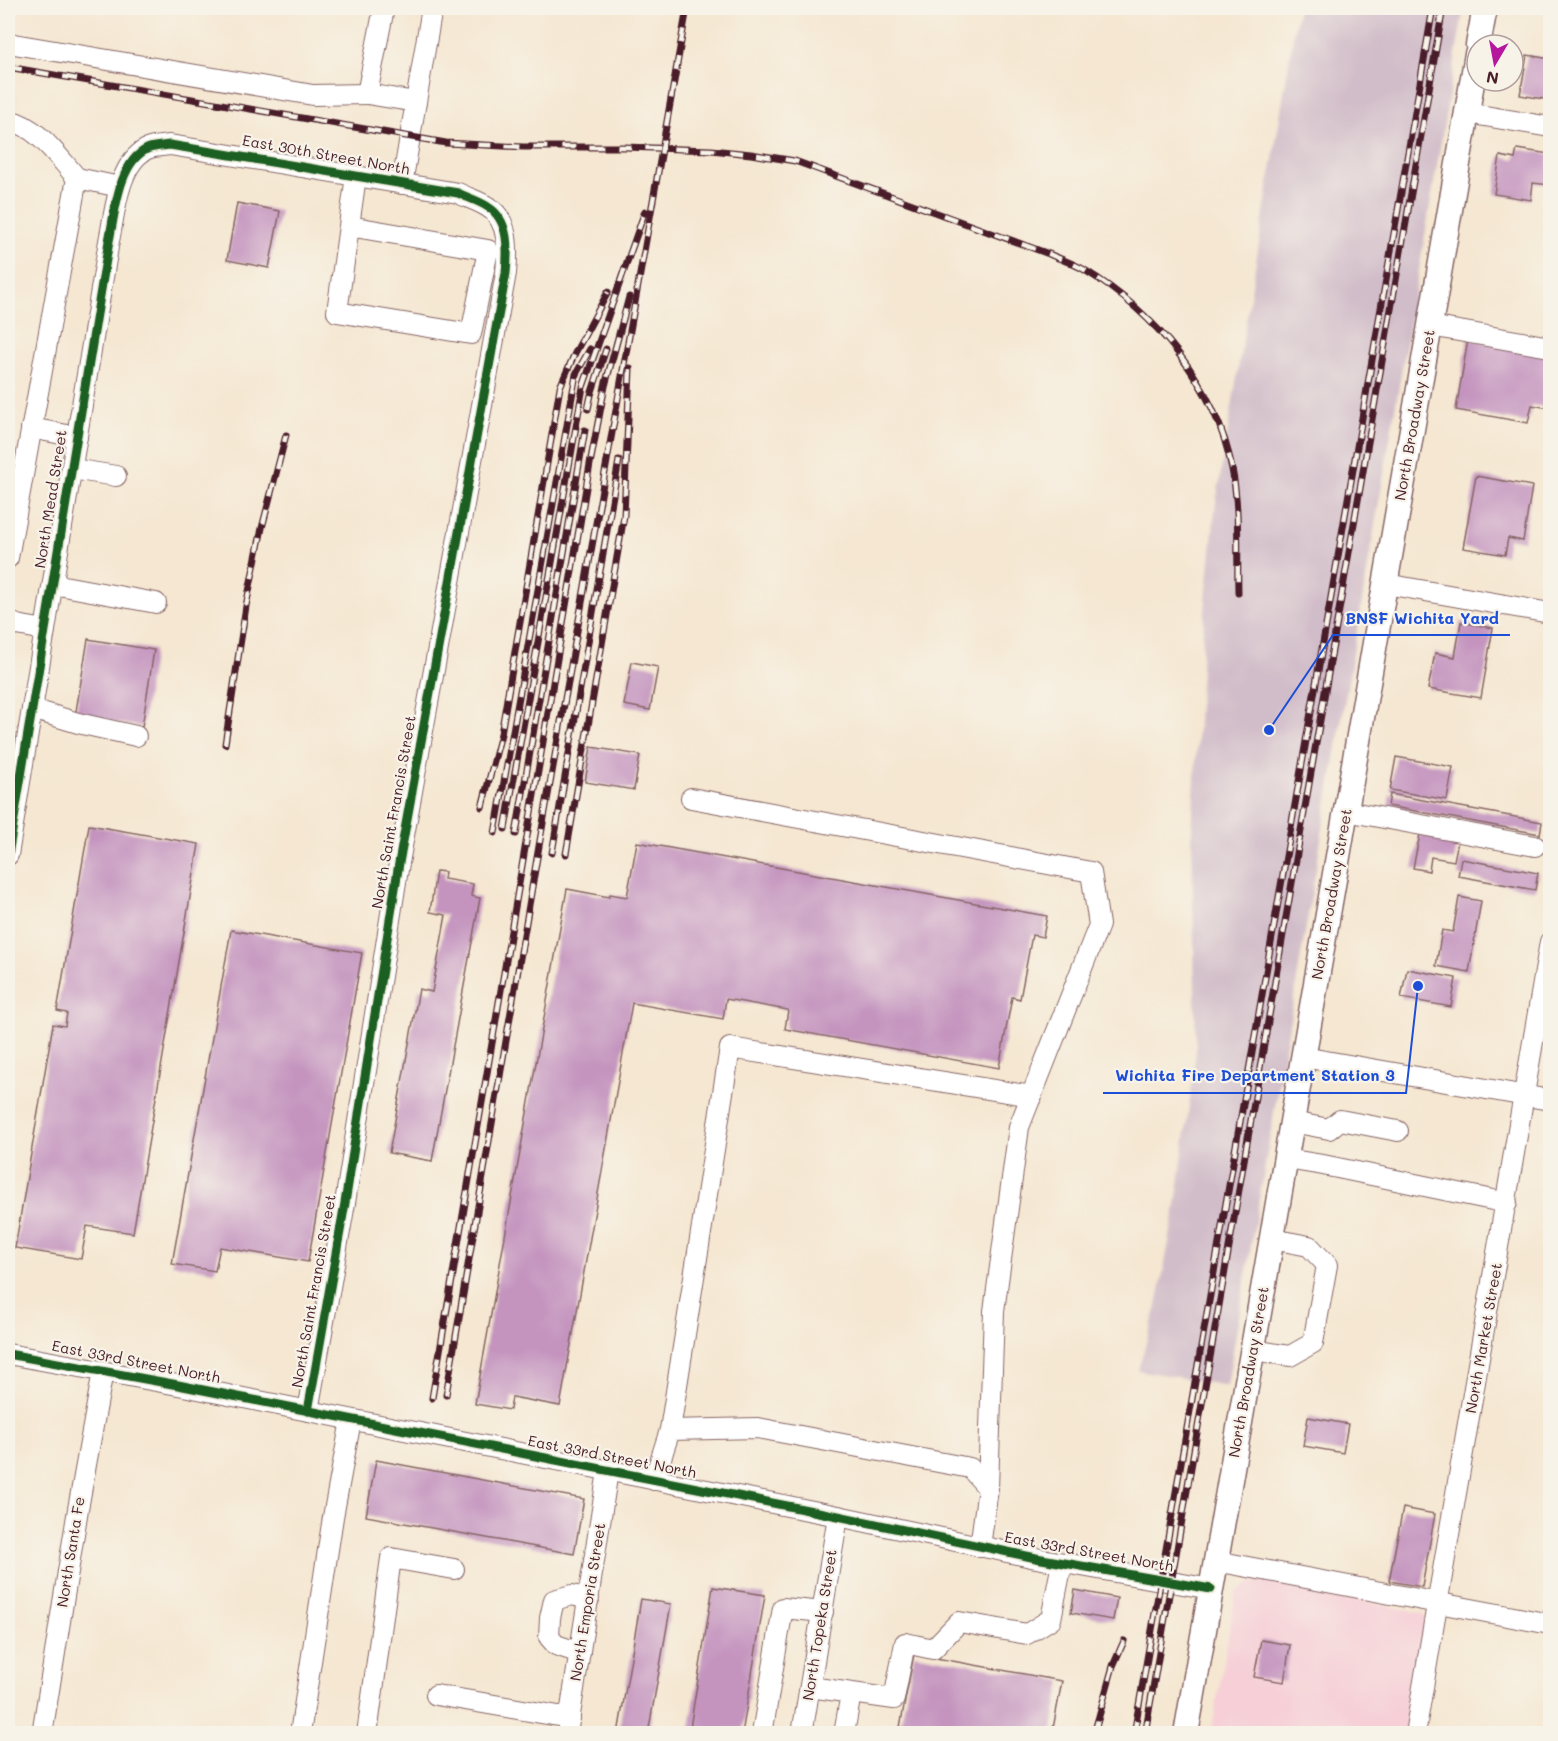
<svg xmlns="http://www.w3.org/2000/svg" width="1558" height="1741" viewBox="0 0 1558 1741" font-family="Mali,sans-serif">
<rect width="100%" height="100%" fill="#f7f3e8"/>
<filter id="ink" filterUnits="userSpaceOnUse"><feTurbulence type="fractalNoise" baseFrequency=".0167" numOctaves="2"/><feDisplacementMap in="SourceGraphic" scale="12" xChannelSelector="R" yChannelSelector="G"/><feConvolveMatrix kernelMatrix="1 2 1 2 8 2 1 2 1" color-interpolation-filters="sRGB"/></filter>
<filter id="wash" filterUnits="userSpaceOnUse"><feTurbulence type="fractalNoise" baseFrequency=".008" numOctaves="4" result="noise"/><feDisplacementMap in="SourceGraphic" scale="24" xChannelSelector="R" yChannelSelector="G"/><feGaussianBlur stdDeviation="1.35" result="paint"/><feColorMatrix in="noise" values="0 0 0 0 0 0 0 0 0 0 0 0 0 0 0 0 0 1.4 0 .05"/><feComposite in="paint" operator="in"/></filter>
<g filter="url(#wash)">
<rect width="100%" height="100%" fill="#f5e7d1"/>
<path fill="#f6cfd7" d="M1258,1579l164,34 6,5 -20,115 -197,1 25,-141 10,-8z"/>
<path fill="#d1bdc9" d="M1298,8h166l-237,1378 -89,-16 19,-64 20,-107 19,-147 -4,-222 11,-199 12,-122z"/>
<g id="blocks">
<g fill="#c494bf">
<path d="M1527,55l23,4v41l-30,-5z"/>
<path d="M1517,149l33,5 -2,10 2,1v20l-17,-2 -2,17 -37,-6 6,-38 15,3z"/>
<path d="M237,203l43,8 -11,57 -42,-8z"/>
<path d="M1468,339l82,15v54l-18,-3 -4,18 -72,-13z"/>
<path d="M1476,476l56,10 -9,55 -15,-3 -3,17 -42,-7z"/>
<path d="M1461,622l32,6 -12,70 -53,-9 7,-36 20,4z"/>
<path d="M88,639l66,11 -12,77 -67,-10z"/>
<path d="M632,662l26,5 -8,43 -26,-5z"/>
<path d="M591,747l49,8 -6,35 -49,-8z"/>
<path d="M1396,757l57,10 -6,33 -57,-10z"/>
<path d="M1390,794l152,28 -2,12 -152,-28z"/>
<path d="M89,825l110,19 -66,389 -46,-7 -6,33 -66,-11 38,-224 12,2 2,-13 -10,-2z"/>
<path d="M1420,834l38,7 -4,20 -23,-4 -2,14 -16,-3z"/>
<path d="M637,842l410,74 -4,21 -11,-2 -12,64 -8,-2 -13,71 -214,-39 3,-19 -62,-11 -3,20 -91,-16 -72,403 -48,-9 -2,13 -35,-6 92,-515 42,8 1,-3 17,3z"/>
<path d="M1461,859l77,14 -3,17 -77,-14z"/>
<path d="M436,871l9,1 -1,7 29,5 -2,12 9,2 -48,263 -43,-8 30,-164 13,3 14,-77 -16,-3z"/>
<path d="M1459,897l22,4 -12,71 -33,-6 6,-36 11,2z"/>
<path d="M231,930l131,23 -54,309 -88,-15 -5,24 -43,-7z"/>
<path d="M1407,969l49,9 -5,29 -50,-9z"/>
<path d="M1308,1417l40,7 -5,29 -40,-7z"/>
<path d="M376,1460l208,39 -10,55 -208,-38z"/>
<path d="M1403,1508l32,6 -13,73 -33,-6z"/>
<path d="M713,1587l52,8 -23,139h-53z"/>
<path d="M1075,1590l42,8 -4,22 -42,-7z"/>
<path d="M641,1599l30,5 -23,130h-30z"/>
<path d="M1261,1640l29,5 -6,37 -30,-5z"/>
<path d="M914,1654l148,27 -10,53h-117l-35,-7z"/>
</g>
</g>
</g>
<g filter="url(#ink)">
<use href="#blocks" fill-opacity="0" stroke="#866565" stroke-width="1.5"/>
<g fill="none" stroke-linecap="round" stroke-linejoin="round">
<defs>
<g id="minor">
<path d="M384,8l-17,86 49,8"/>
<path d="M8,43l305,52 54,-1"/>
<path d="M1467,113l83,14"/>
<path d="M8,120c30,6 50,37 69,58"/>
<path d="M402,184l30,-176"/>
<path d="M349,226l139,24 -17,84 -134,-22 19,-136"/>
<path d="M1430,326l120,21"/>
<path d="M31,428l46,9"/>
<path d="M72,469l44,7"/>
<path d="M8,558l69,-380 43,9"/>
<path d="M53,584l103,19"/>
<path d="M1386,584l164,29"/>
<path d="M8,621l9,4 28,5"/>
<path d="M32,709l46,14 58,13"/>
<path d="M691,798l400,74 8,53 -80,202 -25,184 -6,177"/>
<path d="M1346,811l189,35"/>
<path d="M8,855l101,-614c6,-28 9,-78 38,-92 6,-3 16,-3 23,-4l288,48c10,5 21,8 30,14 22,13 20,45 18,66l-107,590 -54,340 -37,208"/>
<path d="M1303,1057l247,43"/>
<path d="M1292,1122l37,7 11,-9 58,11"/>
<path d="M1286,1159l37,6 184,38"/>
<path d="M1253,1350l37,6 23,-13 14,-78 -18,-19 -37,-7"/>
<path d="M8,1354l170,31 660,131 198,42 175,31"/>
<path d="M670,1430l60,-382 302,48"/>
<path d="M654,1480l16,-50 88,-2 212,40 18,20 -8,59"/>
<path d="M1216,1561l334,63"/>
<path d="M580,1653l-24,-8 -7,-8 1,-19 4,-18 18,-5 17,4"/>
<path d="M810,1687l84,12 11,-56 28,6 26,-27 68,12 24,-15 11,-56"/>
<path d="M436,1695l134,23"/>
<path d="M42,1734l36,-225 25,-138"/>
<path d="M300,1734l33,-217 18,-97"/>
<path d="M367,1734l24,-176 63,11"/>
<path d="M567,1734l41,-263"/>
<path d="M762,1734l21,-126 40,4"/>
<path d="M802,1734l36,-218"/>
<path d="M844,1734l7,-41"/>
<path d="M1415,1734l135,-792"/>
</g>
<g id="major">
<path d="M1478,45l7,-37"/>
<path d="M1186,1734l291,-1680"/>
</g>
</defs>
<use href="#minor" stroke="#866565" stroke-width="22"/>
<use href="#major" stroke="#866565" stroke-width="27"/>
<use href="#minor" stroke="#fff" stroke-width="20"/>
<use href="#major" stroke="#fff" stroke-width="24"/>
<defs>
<g id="rail">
<path d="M8,67l438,76 77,4h101l87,3 40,4 44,7 254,93c11,5 23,9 34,15 73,44 133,116 149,200 8,39 5,85 6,124"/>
<path d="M588,409l3,-14 15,-46"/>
<path d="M225,744l21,-138 16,-78 24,-93"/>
<path d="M482,807l19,-73 59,-347 15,-34 33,-61"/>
<path d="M505,829l78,-442 62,-176"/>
<path d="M495,833l81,-459 14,-25"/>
<path d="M516,834l69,-404"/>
<path d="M552,853l67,-393"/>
<path d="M566,854l58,-338 6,-148"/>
<path d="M446,1395l93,-549 148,-838"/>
<path d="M432,1398l158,-934 15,-78 24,-89"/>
<path d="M1094,1734l19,-68 11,-25"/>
<path d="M1134,1734l299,-1726"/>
<path d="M1145,1734l298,-1726"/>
</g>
</defs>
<use href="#rail" stroke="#4a1f2b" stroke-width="7"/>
<use href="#rail" stroke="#f7f3e8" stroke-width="4.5" stroke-dasharray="14" stroke-linecap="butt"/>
<defs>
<g id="cycleway">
<path d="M8,855l101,-614c6,-28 9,-78 38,-92 6,-3 16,-3 23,-4l288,48c10,5 21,8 30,14 22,13 20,45 18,66l-107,590 -54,340 -37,208"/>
<path d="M8,1354l170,31 660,131 198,42 175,31"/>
</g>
</defs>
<use href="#cycleway" stroke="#f7f3e8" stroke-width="13"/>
<use href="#cycleway" stroke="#1b5e20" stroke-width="9"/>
</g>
</g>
<g text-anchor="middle" stroke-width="4.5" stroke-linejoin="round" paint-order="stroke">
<g font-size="15" fill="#4a1f2b" stroke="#f7f3e8">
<text transform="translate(326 155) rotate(10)" y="5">East 30th Street North</text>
<text transform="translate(1415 415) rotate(-80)" y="5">North Broadway Street</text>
<text transform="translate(51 499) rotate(-81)" y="5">North Mead Street</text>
<text transform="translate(394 812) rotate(-80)" y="5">North Saint Francis Street</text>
<text transform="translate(1332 894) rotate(-80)" y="5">North Broadway Street</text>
<text transform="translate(314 1291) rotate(-80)" y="5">North Saint Francis Street</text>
<text transform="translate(1484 1338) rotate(-80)" y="5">North Market Street</text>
<text transform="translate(136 1362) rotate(11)" y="5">East 33rd Street North</text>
<text transform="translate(1249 1372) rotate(-80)" y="5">North Broadway Street</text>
<text transform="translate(612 1457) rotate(11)" y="5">East 33rd Street North</text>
<text transform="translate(71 1552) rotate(-81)" y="5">North Santa Fe</text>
<text transform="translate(1089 1552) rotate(10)" y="5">East 33rd Street North</text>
<text transform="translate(588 1602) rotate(-81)" y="5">North Emporia Street</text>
<text transform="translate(820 1625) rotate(-81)" y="5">North Topeka Street</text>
</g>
</g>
<path fill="none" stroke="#1d4ed8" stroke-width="2" d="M1269 730L1333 635H1510M1418 986L1406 1093H1103"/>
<g fill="#1d4ed8" stroke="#f7f3e8" stroke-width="2">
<circle cx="1269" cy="730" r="6"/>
<circle cx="1418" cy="986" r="6"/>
</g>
<g font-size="16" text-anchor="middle" font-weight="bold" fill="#1d4ed8" stroke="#f7f3e8" stroke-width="4.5" stroke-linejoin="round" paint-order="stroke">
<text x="1422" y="624">BNSF Wichita Yard</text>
<text x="1255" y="1081">Wichita Fire Department Station 3</text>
</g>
<rect width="1558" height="1741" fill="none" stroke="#f7f3e8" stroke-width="30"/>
<g transform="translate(1495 63) rotate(190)"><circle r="28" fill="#f7f3e8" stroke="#b29e9c" stroke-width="1.5"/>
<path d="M0-4.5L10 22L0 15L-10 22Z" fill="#b5179e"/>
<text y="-9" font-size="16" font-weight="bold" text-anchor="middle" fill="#4a1f2b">N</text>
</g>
</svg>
